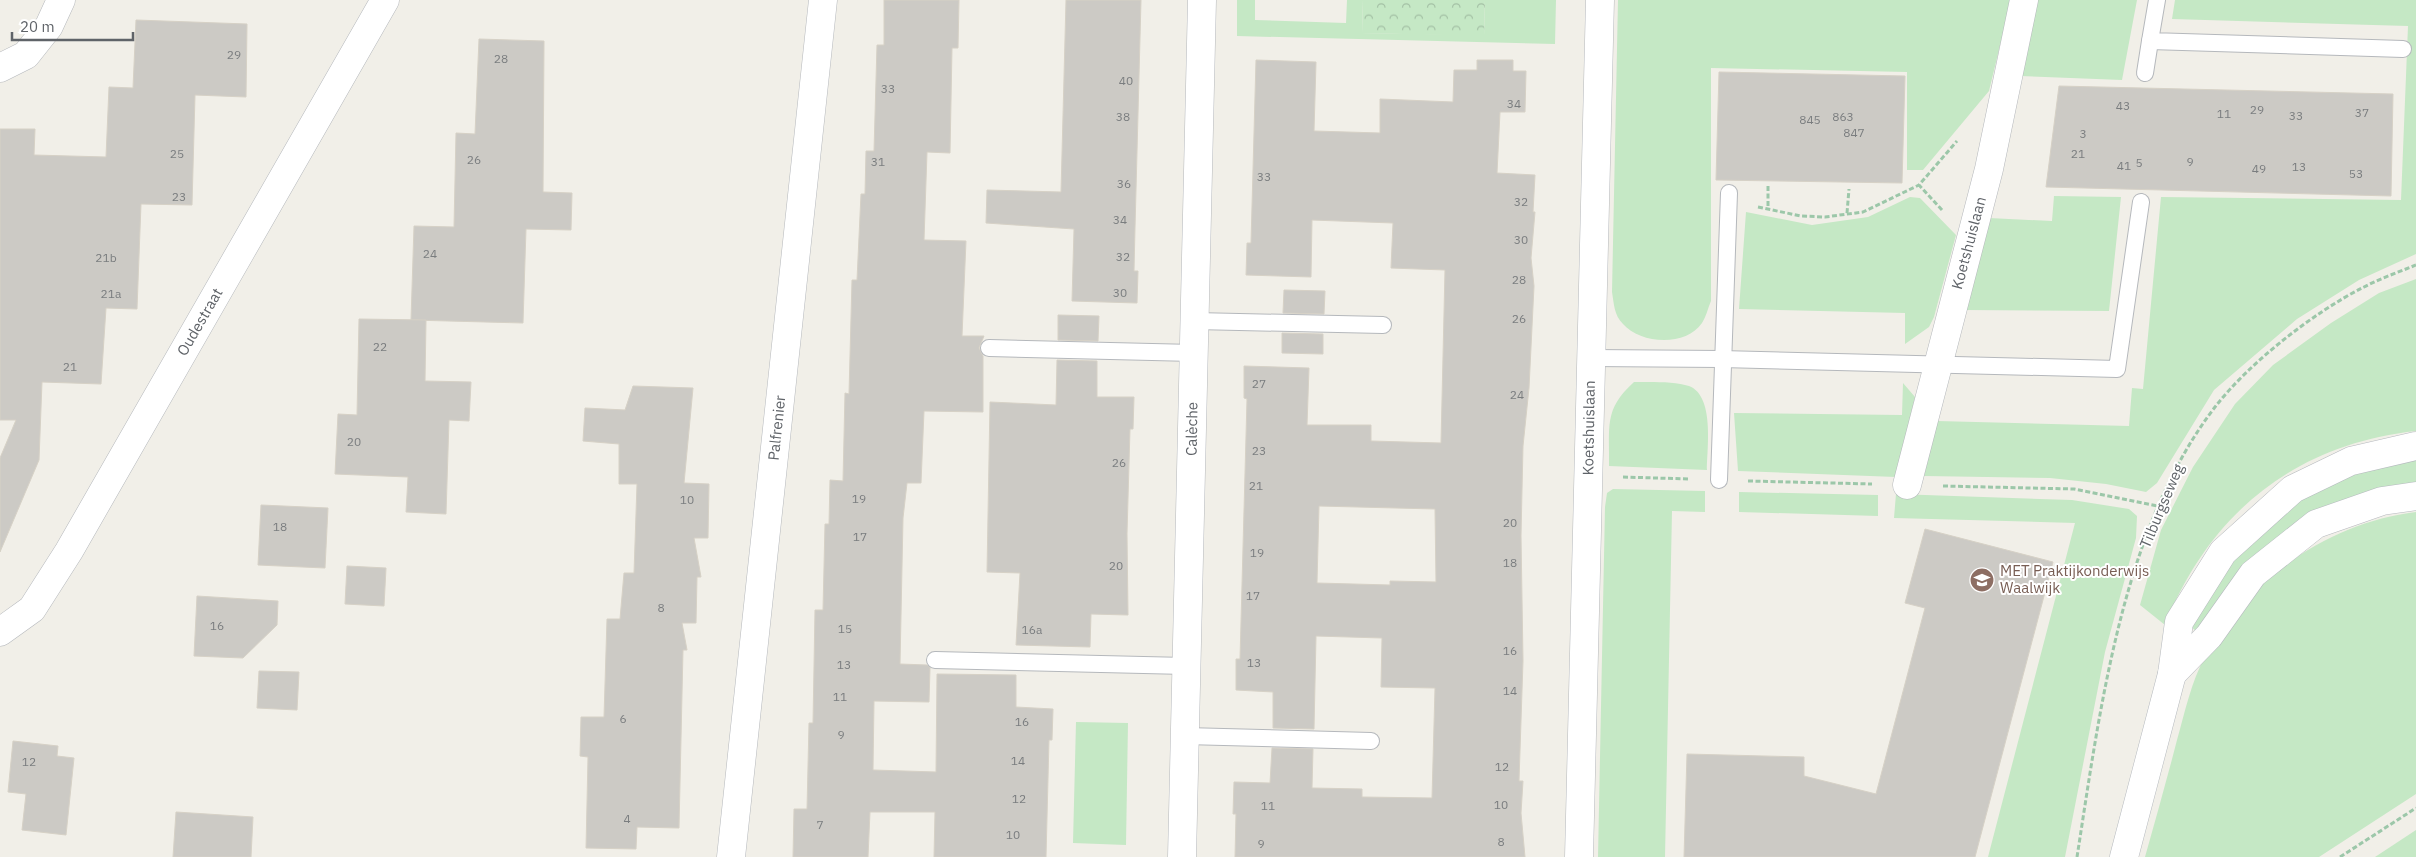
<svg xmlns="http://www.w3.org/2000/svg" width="2416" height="857" viewBox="0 0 2416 857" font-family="'IBM Plex Sans',sans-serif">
<defs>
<pattern id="park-crowns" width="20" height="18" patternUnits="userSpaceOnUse" patternTransform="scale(1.25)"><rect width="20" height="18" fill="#c5e8c5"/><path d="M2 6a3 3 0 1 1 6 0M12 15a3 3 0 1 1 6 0" fill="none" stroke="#a3c0a4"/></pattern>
</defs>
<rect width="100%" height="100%" fill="#f1efe8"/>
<g fill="#c5e8c5">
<path d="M1237,0h18v20l91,3 1,-23h16l-1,33 122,2 1,-35h71l-1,44 -318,-8z"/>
<path d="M1618,0h393l-22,91 -66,79h-16v-98l-196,-4v233c-3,7 -5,16 -9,22 -16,24 -62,21 -79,1 -9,-9 -9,-20 -11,-32z"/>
<path d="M2037,0h100l-15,80 -102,-4z"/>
<path d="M2175,0h241v254l-57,26 -62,39 -83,71 -57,93 -11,9 -40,-8 -56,-6 -126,-2 13,-55 192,5 3,-38 11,1 18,-192 240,3 7,-174 -236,-7z"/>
<path d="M2054,196l67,1 -12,114 -145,-1 25,-92 63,3z"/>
<path d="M1910,197l10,1 36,37 -22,82 -5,10 -24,17v-31l-166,-4 7,-97 66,13 56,-8z"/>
<path d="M2416,279v152c-121,13 -207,83 -251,194l-25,-20 21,-75 32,-63 42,-63 38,-39 58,-42 48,-30z"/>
<path d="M1634,382c15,0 41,-1 55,4 26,10 18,63 18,84l-98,-4c1,-39 -6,-56 25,-84z"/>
<path d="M1903,383l12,14 -19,80 -158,-6 -4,-58 168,2z"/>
<path d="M2416,458v28l-108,31 -112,114 -6,-5 14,-25 39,-52 52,-47 68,-33z"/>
<path d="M1613,489l92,2v21l-33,-1 -7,346h-67l7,-350 2,-14z"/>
<path d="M1739,492l139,3v21l-139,-4z"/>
<path d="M1896,494l176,6 57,9 8,7 -1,22 -31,114 -40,205h-77l87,-334 -181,-5z"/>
<path d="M2416,512v282l-97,63h-174c11,-39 22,-78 32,-117 8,-28 14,-58 28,-83 41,-77 125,-135 211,-145z"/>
<path d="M1076,722l52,1 -2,122 -53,-2z"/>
<path d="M2416,830v27h-41z"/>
</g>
<path fill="url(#park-crowns)" d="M1363,0h122l-1,36 -122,-3z"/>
<g fill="#cccac5" stroke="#d6d1c6" fill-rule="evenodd">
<path d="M884,0h75l-1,48h-6l-2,105 -23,-1 -3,88 42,1 -4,95h22l-5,12 4,8v56l-59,-1 -3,72h-14l-4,35 -3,146 27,1 3,3 -1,34 -55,-1 -1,69 63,2 1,-98 79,1v32l37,2 -1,31h-3l-3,117h-112l1,-45h-65l-2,45h-75l1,-48h13l2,-86h4l2,-113h8l2,-86h4l1,-44 13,1 2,-88 4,1 3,-114h5l4,-86h4l1,-43h8l3,-106h7z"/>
<path d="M1066,0h75l-6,228 -1,43h4l-1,32 -65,-2 2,-72 -88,-6 1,-33 74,2z"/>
<path d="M136,20l111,4 -1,73 -51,-2 -3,110 -51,-1 -4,105 -31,-1 -5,76 -59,-2 -3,78 -39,92v-94l16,-38h-16v-291h35l-1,26 72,2 3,-70 24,1z"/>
<path d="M479,39l65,2 -1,151 29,1 -1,37 -45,-1 -3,94 -112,-3 3,-94 40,1 2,-94 19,1z"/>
<path d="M1256,60l60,2 -2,69 66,2v-34l73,3 1,-32h23v-10h36v11h13l-1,41h-25l-3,61 38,2 -2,37h2l-4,46 3,28 -5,102 -6,58 -2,90 2,125 -4,120h4l-2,32 4,44h-290l1,-43h-3l1,-32 36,1 2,-35 41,1 -1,39 50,1v8l70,1 3,-110 -54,-1 1,-49 -66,-2 -2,93 -41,-1v-36l-37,-2v-31h4l7,-260 -3,-1v-32l65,2 -2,57h64v16l70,2 4,-173 -54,-2 2,-45 -81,-3 -1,57 -65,-2 1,-32h4zM1319,506l116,3 1,73 -46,-1v4l-73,-2z"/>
<path d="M1719,72l186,4 -3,107 -186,-3z"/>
<path d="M2059,86l334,8 -2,102 -345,-9z"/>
<path d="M1284,290l41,1 -1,23 -41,-1z"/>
<path d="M1058,315l41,1 -1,25 -40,-1z"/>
<path d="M359,319l67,1 -1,61 46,1 -2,39 -20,-1 -3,94 -40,-2 2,-35 -73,-3 3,-60 19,1z"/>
<path d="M1282,333l41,1v20l-41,-1z"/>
<path d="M1057,360l40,1v36h37l-1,32h-3l-3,105 1,81 -37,-1 -1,33 -74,-2 4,-72 -33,-1 3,-170 66,3z"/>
<path d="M633,386l60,2 -9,95 25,1 -1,54h-14l7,39h-4l-1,46h-14l5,27h-4l-4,178 -42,-1 -1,22 -50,-1 2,-91 -8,-1 1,-39h23l3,-98h13l4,-46h10l3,-89h-18v-40l-36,-3 2,-33 40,2z"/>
<path d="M261,505l67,3 -3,60 -67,-3z"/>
<path d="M1925,529l128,33 -78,295h-291l3,-103 117,3v19l72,18 49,-186 -20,-5z"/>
<path d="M347,566l39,2 -2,38 -39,-2z"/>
<path d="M197,596l81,5 -1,24 -34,33 -49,-2z"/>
<path d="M259,671l40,1 -2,38 -40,-2z"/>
<path d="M13,741l45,5 -1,10 17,2 -8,77 -44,-5 4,-36 -18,-2z"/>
<path d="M176,812l77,5 -2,40h-78z"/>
</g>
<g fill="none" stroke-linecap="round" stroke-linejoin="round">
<defs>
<g id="lane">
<path d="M2157,0l-7,41 253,8"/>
<path d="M2145,73l5,-32"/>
<path d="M1195,321l188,4"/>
<path d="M989,348l205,5"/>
<path d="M1591,358l130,1 396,10 24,-167"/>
<path d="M1719,480l10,-287"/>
<path d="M935,660l251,6"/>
<path d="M1185,736l186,5"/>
</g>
<g id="street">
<path d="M0,68l26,-13 23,-29 12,-26"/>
<path d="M1907,485l82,-316 35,-169"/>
<path d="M0,632l32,-23 37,-58 316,-551"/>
<path d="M731,857l92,-857"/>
<path d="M1182,857l20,-857"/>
<path d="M1579,857l21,-857"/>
</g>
<g id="secondary">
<path d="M2172,674l37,-38 44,-62 63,-50 66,-23 34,-5"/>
<path d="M2124,857l48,-183 7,-52 44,-70 70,-63 58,-28 65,-15"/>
</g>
</defs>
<use href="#lane" stroke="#b5b8bc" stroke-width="18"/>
<use href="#street" stroke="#b5b8bc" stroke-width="29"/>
<use href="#secondary" stroke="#b6babf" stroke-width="29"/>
<g stroke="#9cc7a9" stroke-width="3" stroke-dasharray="5 2.5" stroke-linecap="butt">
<path d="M1768,186v23"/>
<path d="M1758,207l43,9 24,1 38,-5 56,-27"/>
<path d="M1942,210l-23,-25 38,-44"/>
<path d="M1847,213l2,-24"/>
<path d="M1623,477l66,2"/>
<path d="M1748,481l124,3"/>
<path d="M1943,486l131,3 84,17"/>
<path d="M2077,857c23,-147 45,-329 138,-450 34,-44 99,-95 149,-120 17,-9 35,-15 52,-22"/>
<path d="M2340,857l76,-49"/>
</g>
<use href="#lane" stroke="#fff" stroke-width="16"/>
<use href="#street" stroke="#fff" stroke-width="28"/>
<use href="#secondary" stroke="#fff" stroke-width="28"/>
</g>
<defs>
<symbol id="university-disc" viewBox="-11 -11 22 22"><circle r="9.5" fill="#8d6e63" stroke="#fff"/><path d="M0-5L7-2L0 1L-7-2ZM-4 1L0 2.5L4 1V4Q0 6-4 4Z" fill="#fff"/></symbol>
</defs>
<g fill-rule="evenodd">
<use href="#university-disc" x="1968" y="566" width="28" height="28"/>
</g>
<g text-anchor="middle" stroke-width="4" stroke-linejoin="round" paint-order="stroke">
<g font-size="12" fill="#7a7d7f">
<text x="234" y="59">29</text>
<text x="501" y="63">28</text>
<text x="1126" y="85">40</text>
<text x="888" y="93">33</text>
<text x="1514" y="108">34</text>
<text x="2123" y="110">43</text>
<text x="2257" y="114">29</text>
<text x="2362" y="117">37</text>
<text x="2224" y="118">11</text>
<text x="2296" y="120">33</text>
<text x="1123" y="121">38</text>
<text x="1843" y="121">863</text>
<text x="1810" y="124">845</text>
<text x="1854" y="137">847</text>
<text x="2083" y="138">3</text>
<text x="177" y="158">25</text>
<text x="2078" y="158">21</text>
<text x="474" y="164">26</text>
<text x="878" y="166">31</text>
<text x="2190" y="166">9</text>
<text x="2139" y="167">5</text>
<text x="2124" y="170">41</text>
<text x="2299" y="171">13</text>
<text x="2259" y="173">49</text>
<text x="2356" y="178">53</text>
<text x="1264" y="181">33</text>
<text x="1124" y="188">36</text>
<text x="179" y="201">23</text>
<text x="1521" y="206">32</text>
<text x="1120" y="224">34</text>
<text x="1521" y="244">30</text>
<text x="430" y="258">24</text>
<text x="1123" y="261">32</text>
<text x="106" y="262">21b</text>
<text x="1519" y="284">28</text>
<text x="1120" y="297">30</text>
<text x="111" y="298">21a</text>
<text x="1519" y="323">26</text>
<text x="380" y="351">22</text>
<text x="70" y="371">21</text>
<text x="1259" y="388">27</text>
<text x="1517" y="399">24</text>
<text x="354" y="446">20</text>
<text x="1259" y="455">23</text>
<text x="1119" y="467">26</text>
<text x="1256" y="490">21</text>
<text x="859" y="503">19</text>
<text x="687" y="504">10</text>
<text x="1510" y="527">20</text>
<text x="280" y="531">18</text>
<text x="860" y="541">17</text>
<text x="1257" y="557">19</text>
<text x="1510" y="567">18</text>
<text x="1116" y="570">20</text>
<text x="1253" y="600">17</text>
<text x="661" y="612">8</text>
<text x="217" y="630">16</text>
<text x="845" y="633">15</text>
<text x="1032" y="634">16a</text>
<text x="1510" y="655">16</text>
<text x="1254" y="667">13</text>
<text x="844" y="669">13</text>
<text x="1510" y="695">14</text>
<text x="840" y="701">11</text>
<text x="623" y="723">6</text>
<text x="1022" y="726">16</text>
<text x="841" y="739">9</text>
<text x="1018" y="765">14</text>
<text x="29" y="766">12</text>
<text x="1502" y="771">12</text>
<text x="1019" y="803">12</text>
<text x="1501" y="809">10</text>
<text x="1268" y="810">11</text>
<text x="627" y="823">4</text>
<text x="820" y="829">7</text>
<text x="1013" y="839">10</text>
<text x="1501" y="846">8</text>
<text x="1261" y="848">9</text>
</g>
<g font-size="15" fill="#5f6368" stroke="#fff">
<text transform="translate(1969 243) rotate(-75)" y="5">Koetshuislaan</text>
<text transform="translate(200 322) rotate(-60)" y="5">Oudestraat</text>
<text transform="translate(777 428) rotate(-84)" y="5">Palfrenier</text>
<text transform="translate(1589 428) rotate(-89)" y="5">Koetshuislaan</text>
<text transform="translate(1192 429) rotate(-89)" y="5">Calèche</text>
<text transform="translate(2162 506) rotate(-67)" y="5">Tilburgseweg</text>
</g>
<g font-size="15" fill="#785e54" stroke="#fff" text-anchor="start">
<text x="2000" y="576">MET Praktijkonderwijs<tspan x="2000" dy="17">Waalwijk</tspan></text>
</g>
</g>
<path d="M12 32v8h121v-8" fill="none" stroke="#5f6368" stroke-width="2.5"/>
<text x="20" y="32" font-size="15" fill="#5f6368" stroke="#ffffff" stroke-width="4" paint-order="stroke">20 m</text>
</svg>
